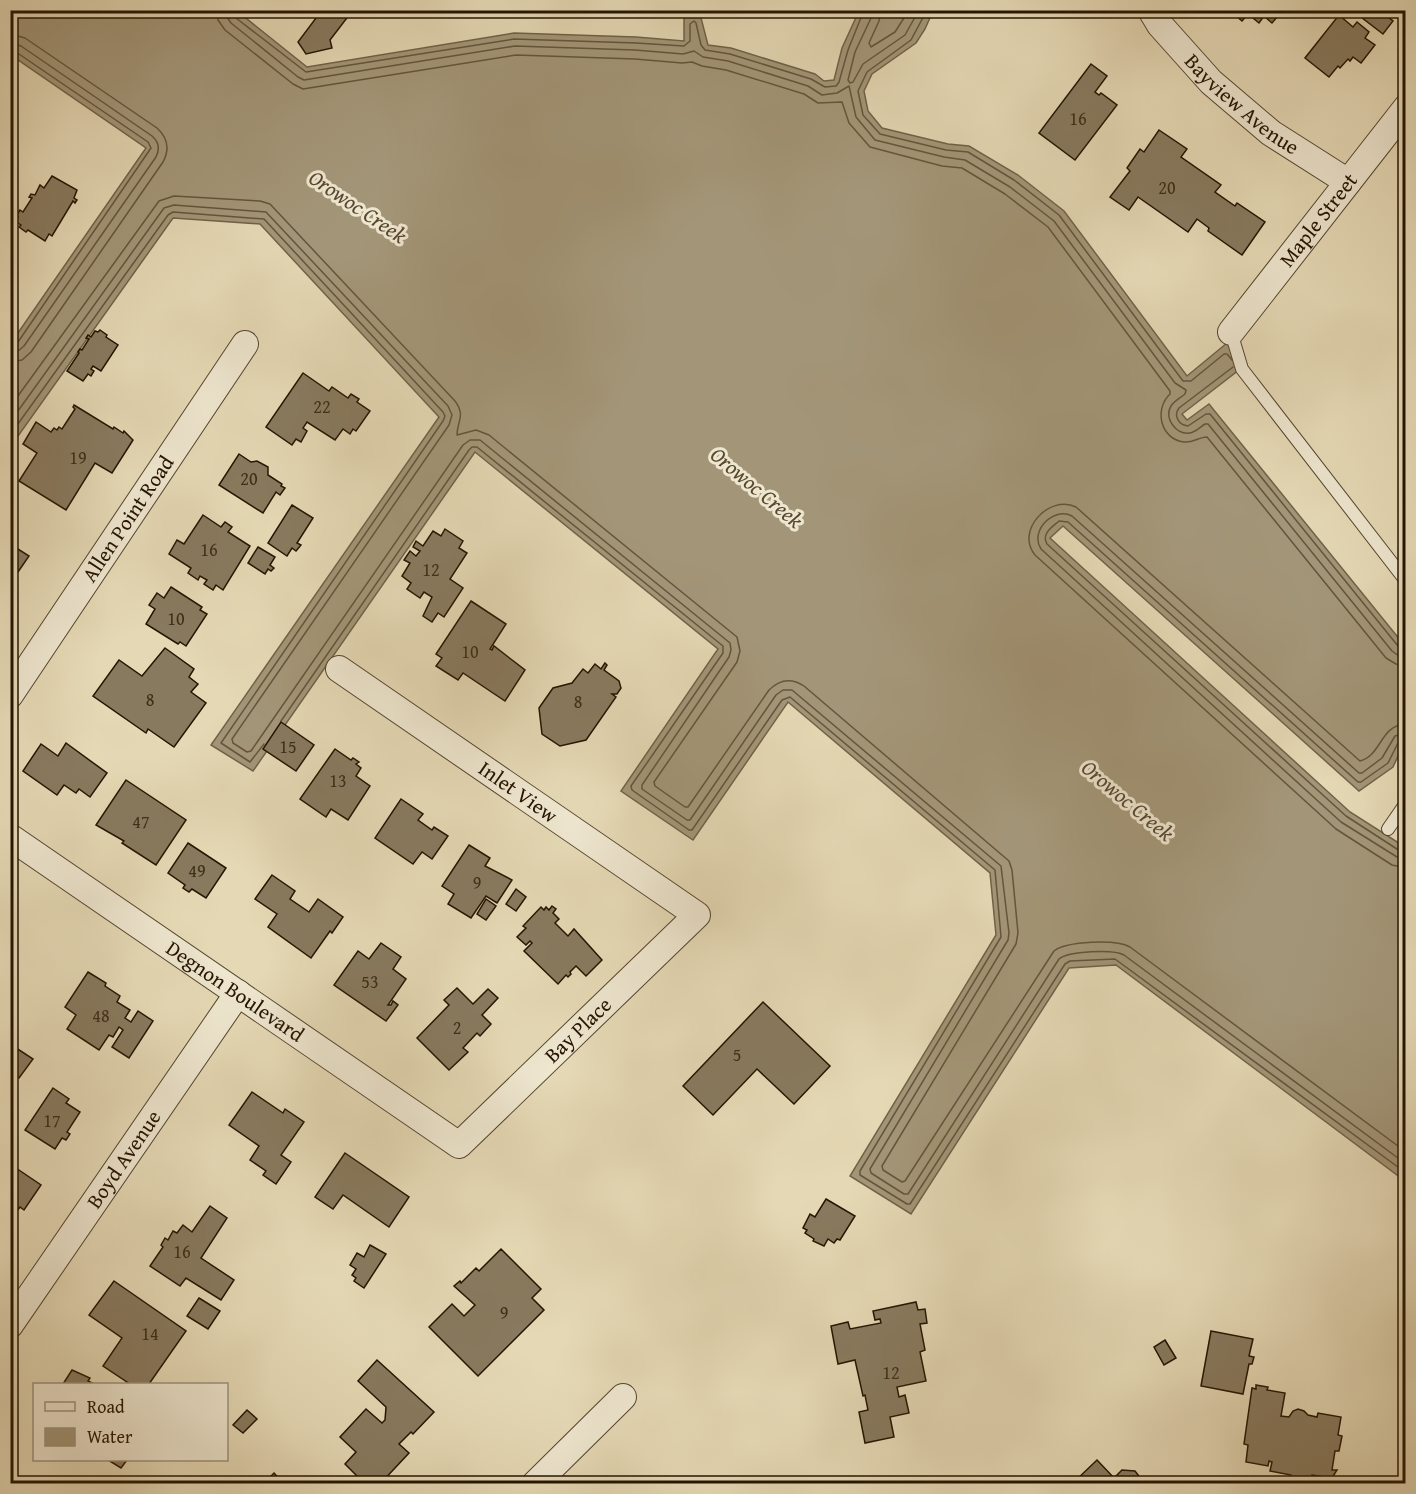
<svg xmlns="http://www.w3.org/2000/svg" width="1416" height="1494" viewBox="0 0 1416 1494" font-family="'Gentium Book Plus',serif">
<rect width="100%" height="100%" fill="#e5d9b5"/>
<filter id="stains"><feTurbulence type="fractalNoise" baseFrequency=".00333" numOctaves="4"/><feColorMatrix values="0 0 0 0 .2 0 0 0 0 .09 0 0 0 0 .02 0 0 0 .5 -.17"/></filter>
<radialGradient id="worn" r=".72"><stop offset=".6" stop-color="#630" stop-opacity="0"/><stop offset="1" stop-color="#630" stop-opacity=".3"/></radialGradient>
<path fill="#a39678" stroke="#706248" stroke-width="1.5" d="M11,11h226l70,56 207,-34 122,4 48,4v-24l16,-3 8,31 23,3 84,26 9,7 10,-1 8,-32 17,-37h74l-8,18 -9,14 -44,31 -8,17 4,20 14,17 66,16 21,2 49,29 46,36 123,165 40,-33 17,23 -62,48 5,6 22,-16 196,242v95l-12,26 -34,24 -296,-265 -13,12 300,274 55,35v334l-289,-216 -47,3 -158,246 -61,-38 146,-241 -6,-62 -202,-171 -95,138 -72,-49 97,-142 -243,-197 -222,319 -42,-26 228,-328 -179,-193 -87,-6 -162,228v-103l135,-195 -135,-93z"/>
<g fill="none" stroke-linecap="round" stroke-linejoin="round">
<g stroke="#64553c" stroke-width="1.5">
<path d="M217,10l1,10 7,10 68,54 10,5 213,-34 119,4 47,4 10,-1 10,4 24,4 78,24 14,9 24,-1 7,21 21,24 72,19 20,2 43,26 43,33 122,164v3c-16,15 -10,45 14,48 9,1 15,-5 23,-5l179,221 10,6 10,2"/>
<path d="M226,10l1,7 4,6 67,54 6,3 211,-34 120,4 48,4 11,-3 9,6 25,4 80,25 14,9 15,-2 12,-7 7,31 19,23 69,17 21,3 45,27 44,34 121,162 11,7 -1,4c-5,4 -11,7 -14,12 -7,12 5,29 18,27 6,0 11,-6 16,-9h3l184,227 7,5h7"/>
<path d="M234,10l2,8 70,54 208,-33 122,4 48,3 6,-5v-17l4,-3 2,2 5,22 4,5 25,4 81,25 14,8 11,-1 3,-4 9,-32 16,-40"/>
<path d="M872,10l-1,8 -16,34 -7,28 2,3 3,-1 10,-18 42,-29 14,-25"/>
<path d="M881,10l-2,11 -10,22 2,4 24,-15 14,-22"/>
<path d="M927,10l-16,30 -44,32 -9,19 5,24 17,19 66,16 22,2 46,28 45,35 124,166h8l33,-27h3l5,6"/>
<path d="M10,34l15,4 132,90c11,10 13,21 6,34l-132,190 -9,8 -12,2"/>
<path d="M10,43l11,3 131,90c7,6 8,13 4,21l-132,189 -6,5 -8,2"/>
<path d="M10,51l6,1 132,90 3,6 -133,194 -8,3"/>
<path d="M1233,367l-54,41c-6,8 0,17 9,18l18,-12h4l188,232 8,3"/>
<path d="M10,407l149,-206 15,-5 86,5 10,3 185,197c11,15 2,20 2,34l19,-5 13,5 248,202 3,14 -3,11 -83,120 1,4 30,21h3l81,-117c11,-11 23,-12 35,-4l205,175 3,9 6,63 -2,11 -134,222 1,4 19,12 3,-1 149,-230c13,-10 62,-12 76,-4l276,205"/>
<path d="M10,422l154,-214 10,-3 92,7 182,194 4,9 -3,10 -217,314 1,4 14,9 4,-1 212,-306 7,-5h10l250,203 1,7 -2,7 -87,128v4l45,31h3l86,-125 7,-5h9l209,176 8,67 -1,7 -138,229 1,4 33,21h4l151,-235c9,-8 55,-10 65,-4l282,209"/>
<path d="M10,435l158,-220 5,-3 91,7 179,193 2,4 -2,5 -222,322 29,19 14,-18"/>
<path d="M281,721l188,-271 3,-3h5l246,199v7l-92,133 1,4 57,40h3l90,-130 8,-3 205,173 6,67 -141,234v4l47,29h3l155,-240 5,-3 45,-2 291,214"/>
<path d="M1406,724c-26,1 -24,31 -46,37l-284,-254c-27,-13 -61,24 -41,48l301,274 56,36 14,3"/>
<path d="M1406,733l-11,3 -13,22 -20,15h-3l-287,-257c-18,-10 -43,15 -31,33l300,273 56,35 9,2"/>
<path d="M1406,741l-8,2 -10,20 -27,19h-3l-290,-260 -9,-1c-7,6 -18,13 -12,23l299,272 54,35 6,1"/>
</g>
</g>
<g fill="#887a5f" stroke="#241401" stroke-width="1.5">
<path d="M322,10h31l-23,30 2,8 -26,6 -8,-12z"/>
<path d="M1229,10h54l-11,13 -8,-7 -5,7 -11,-9 -6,7z"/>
<path d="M1366,10h13l14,11 -10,13 -22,-17z"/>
<path d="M1339,15l14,12 4,-5 12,10 -4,6 10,7 -14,18 -8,-6 -3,4 -2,-2 -8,9 -2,-2 -9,11 -24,-19z"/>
<path d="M1091,64l16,12 -12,16 4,3 2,-2 16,12 -42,55 -36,-27z"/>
<path d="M1159,130l28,19 -6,8 40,28 -6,7 20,14 2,-3 28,19 -23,33 -34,-24 1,-3 -12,-9 -9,13 -50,-35 -9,13 -19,-13 20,-26 -3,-3 13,-19 4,3z"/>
<path d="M52,176l25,14 -3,8 3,2 -2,3 -2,-2 -21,35 -3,-2 -4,7 -17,-11 -2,2 -7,-5 2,-2 -6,-4 3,-4 -2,-1 4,-6 3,2 9,-14 -3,-1 2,-3 4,1 5,-10 4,3z"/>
<path d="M100,330l7,5 -1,2 12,8 -17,26 -8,-5 -2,3 3,2 -3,5 -3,-2 -5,7 -16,-10 12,-18 -1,-1 2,-3 2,1 7,-11 -3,-1 2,-3 3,2 4,-6 3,1z"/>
<path d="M303,373l26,18 3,-4 16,11 3,-4 8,5 -2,3 13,9 -14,20 -3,-2 -3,5 -7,-5 -8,11 -28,-18 -4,6 4,3 -6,11 -5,-3 -4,6 -26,-18z"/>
<path d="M74,405l39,24 1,-2 9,6 1,-2 9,9 -21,33 -17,-10 -29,47 -47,-29 18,-28 -14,-9 13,-22 15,10 3,-4 3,2 2,-3 3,2 13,-20 -2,-2z"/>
<path d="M239,454l12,8 6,-1 11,6v8l14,9 -1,2 4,2 -5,7 -4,-3 -13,21 -44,-28z"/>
<path d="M292,505l21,13 -16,25 4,2 -5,6 -4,-3 -5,8 -19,-13z"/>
<path d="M203,515l18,12 4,-5 7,5 -4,5 22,14 -27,44 -7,-5 -3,5 -9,-6 3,-4 -7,-4 -2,4 -10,-7 3,-5 -22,-14 8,-14 7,4z"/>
<path d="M445,529l18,12 -4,7 8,5 -17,26 13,9 -19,29 -6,-4 -6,9 -9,-6 9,-19 -8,-5 -4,6 -13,-9 4,-6 -9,-7 8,-13 -6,-3 6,-9 6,5 4,-5 -7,-4 3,-6 7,5 10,-15 8,5z"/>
<path d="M10,544l19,12 -11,16 -2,-1 -6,8z"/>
<path d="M258,547l17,10 -5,8 4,3 -3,3 -3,-2 -3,5 -17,-11z"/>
<path d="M171,587l31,20 -2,3 7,4 -21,32 -6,-4 -2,2 -32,-20 9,-15 -6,-4 8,-12 7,5z"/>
<path d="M471,601l35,23 -16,25 2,1 2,-4 31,24 -20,31 -42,-28 -5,7 -22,-14 6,-8 -6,-4z"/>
<path d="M165,648l29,21 -5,8 9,7 -7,8 15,11 -32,44 -26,-18 -2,4 -53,-37 26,-36 23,16z"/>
<path d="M605,663l2,2 -3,5 15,11 2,7 -4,6h-5l4,3 -30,43 -26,6 -18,-12 -3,-26 14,-20 19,-5 11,-14 5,4 7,-9 6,5z"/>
<path d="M281,722l33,23 -18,26 -33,-22z"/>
<path d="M66,743l41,30 -17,24 -11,-8 -3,4 -12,-8 -7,10 -34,-24 18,-27 17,12z"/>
<path d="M335,749l16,11 2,-2 6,4 -3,2 5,4 -5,8 14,10 -22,34 -17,-11 -5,8 -26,-18z"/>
<path d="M126,780l60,40 -30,45 -34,-22 2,-2 -28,-16z"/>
<path d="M401,799l22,15 -5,6 14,10 2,-3 14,9 -16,23 -10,-7 -9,12 -38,-26z"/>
<path d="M188,843l38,25 -20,30 -14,-9 -3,3 -6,-4 2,-3 -17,-12z"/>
<path d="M469,845l21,13 -5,8 27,14 -15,23 -11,-7 -15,22 -23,-14 6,-10 -12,-8z"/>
<path d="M272,875l23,16 -5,8 19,13 9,-13 25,18 -11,16 -2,-2 -19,27 -43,-31 9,-13 -22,-15z"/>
<path d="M516,889l10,8 -10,14 -10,-7z"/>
<path d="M486,899l10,7 -10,14 -9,-6z"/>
<path d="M552,906l4,3 -3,4 6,6 -4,4 13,13 6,-7 28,31 -16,16 -10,-10 -6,6 1,2 -3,3 -2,-2 -8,9 -34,-33 8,-8 -2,-2 -4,4 -9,-8 9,-9 -3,-2 18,-19 3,3 2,-3 3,3z"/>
<path d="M381,943l20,14 -8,12 13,10 -18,26h3l2,-4 5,4 -12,16 -52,-36 24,-34 11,8z"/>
<path d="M88,972l18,11 -1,3 15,10 -3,6 13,8 -5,8 6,4 7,-11 15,10 -24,37 -17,-11 11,-17 -4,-3 -6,10 -4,-2 -10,15 -32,-21 9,-14 -11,-8z"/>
<path d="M457,988l16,16 15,-15 10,9 -16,17 9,9 -11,12 -3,-3 -14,15 5,4 -19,18 -32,-32 32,-33 -5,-5z"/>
<path d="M763,1002l67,64 -36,38 -37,-35 -44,46 -30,-29z"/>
<path d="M10,1044l23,15 -14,19 -9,-6z"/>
<path d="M53,1088l16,11 -3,4 14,9 -13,20 3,2 -4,6 -4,-2 -7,11 -30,-19z"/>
<path d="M252,1092l31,21 2,-4 19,13 -23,33 10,7 -15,22 -13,-9 3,-4 -16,-11 9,-14 -30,-21z"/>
<path d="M345,1153l64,44 -20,30 -46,-32 -10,14 -18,-12z"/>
<path d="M10,1164l31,21 -17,25 -4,-3 -9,12z"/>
<path d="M826,1199l29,17 -15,24 -3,-1 -3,4 -6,-4 -4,7 -11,-5 1,-2 -9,-6 2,-3 -4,-2 7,-14 5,3z"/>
<path d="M210,1206l17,12 -26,40 33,22 -13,20 -35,-22 -6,8 -30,-20 13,-19 -2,-2 4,-7 3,2 5,-9 4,2 6,-8 9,7z"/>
<path d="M370,1245l16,9 -22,34 -10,-7 2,-3 -4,-3 4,-6 -6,-4 7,-12 7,4z"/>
<path d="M501,1249l40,40 -9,9 12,12 -66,66 -49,-49 23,-23 12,12 11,-11 -21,-19 6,-5 1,2 15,-15 3,3z"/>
<path d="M114,1281l72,50 -37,53h-19l-27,-18 19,-28 -33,-23z"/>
<path d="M199,1298l21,13 -12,18 -21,-13z"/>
<path d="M916,1302l2,8 7,-1 2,14 -7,1 5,26 -5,2 6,29 -29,6 2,10 6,-2 4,18 -19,4 4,20 -29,6 -6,-31 9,-2 -3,-15 -2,1 -8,-36 -17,4 -7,-38 17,-4 2,7 31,-6 -1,-4 -5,1 -2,-9z"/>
<path d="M1211,1331l42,8 -4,17 5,1 -2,7h-3l-6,30 -42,-8z"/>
<path d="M1165,1340l11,18 -12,7 -10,-18z"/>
<path d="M377,1360l57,52 -21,22 -2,-2 -12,12 10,9 -29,31h-15l-20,-20 11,-12 -16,-15 26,-28 16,14 3,-3 1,-13 -28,-26z"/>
<path d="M72,1370l18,8 -2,3 6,3h-31z"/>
<path d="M1256,1385l12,2 -1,3 18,3 -4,23 8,1 4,-6 5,-2 6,2 4,4 9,2 1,-4 23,4 -3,18 4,1 -3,15h-4l-3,19h5l-5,8 -20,-3 -1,5 -20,-3v-2l-21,-4 2,-9 -3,-1 -1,5 -22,-4 2,-17 -4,-1 8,-56 4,1z"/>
<path d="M247,1410l10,9 -14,14 -10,-8z"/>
<path d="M108,1460h19l-6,8z"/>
<path d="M1097,1460l17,18 8,-8 13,1 10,13h-73z"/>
<path d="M274,1473l10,11h-21z"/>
</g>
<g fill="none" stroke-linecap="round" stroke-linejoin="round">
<defs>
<g id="lane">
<path d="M1231,332l11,37 164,212"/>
<path d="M1388,829l18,-26"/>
</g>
<g id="street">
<path id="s1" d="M1151,10l9,15 51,57 60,51 77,49"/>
<path id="s2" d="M1231,332l175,-224"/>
<path id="s3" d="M10,695l235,-351"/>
<path id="s4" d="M10,837l449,308 238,-230 -358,-246"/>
<path id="s5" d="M10,1325l228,-332"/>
<path d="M535,1484l88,-87"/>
</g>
</defs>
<use href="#lane" stroke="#54452e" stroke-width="14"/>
<use href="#street" stroke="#54452e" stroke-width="28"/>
<use href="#lane" stroke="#eee6cf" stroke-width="12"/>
<use href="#street" stroke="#eee6cf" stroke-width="26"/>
</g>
<g text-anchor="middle" stroke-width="6" stroke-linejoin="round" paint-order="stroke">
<g font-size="18" fill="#3d2e18">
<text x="1078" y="125">16</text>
<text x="1167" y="194">20</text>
<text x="322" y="413">22</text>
<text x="78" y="464">19</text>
<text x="249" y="485">20</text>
<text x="209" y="556">16</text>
<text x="431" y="576">12</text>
<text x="176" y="625">10</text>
<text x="470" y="658">10</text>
<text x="150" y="706">8</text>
<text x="578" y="708">8</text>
<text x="288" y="753">15</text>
<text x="338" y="787">13</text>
<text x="141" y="828">47</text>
<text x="197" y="877">49</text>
<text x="477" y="889">9</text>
<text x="370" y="988">53</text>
<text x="101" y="1022">48</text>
<text x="457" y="1034">2</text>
<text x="737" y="1061">5</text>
<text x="52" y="1127">17</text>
<text x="182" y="1258">16</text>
<text x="504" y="1319">9</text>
<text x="150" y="1340">14</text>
<text x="891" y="1379">12</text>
</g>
<g font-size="21" fill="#241401" stroke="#eee6cf">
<text dy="7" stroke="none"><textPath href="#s1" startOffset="132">Bayview Avenue</textPath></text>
<text dy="7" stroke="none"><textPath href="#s2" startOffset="142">Maple Street</textPath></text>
<text dy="7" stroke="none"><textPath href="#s3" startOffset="212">Allen Point Road</textPath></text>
<text transform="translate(518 792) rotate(35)" y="7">Inlet View</text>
<text dy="7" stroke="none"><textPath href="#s4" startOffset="273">Degnon Boulevard</textPath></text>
<text dy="7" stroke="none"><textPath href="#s4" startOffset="710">Bay Place</textPath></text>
<text dy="7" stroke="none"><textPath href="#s5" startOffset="201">Boyd Avenue</textPath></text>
</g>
<g font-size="22" font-style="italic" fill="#574831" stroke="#eee6cf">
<text transform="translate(358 206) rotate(34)" y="8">Orowoc Creek</text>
<text transform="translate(757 487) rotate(40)" y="8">Orowoc Creek</text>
<text transform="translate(1128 800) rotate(40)" y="8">Orowoc Creek</text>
</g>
</g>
<rect width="1416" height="1494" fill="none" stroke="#e5d9b5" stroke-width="36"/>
<rect x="12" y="12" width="1392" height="1470" fill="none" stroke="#241401" stroke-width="3"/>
<rect x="18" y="18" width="1380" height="1458" fill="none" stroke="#241401" stroke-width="1.5"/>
<rect x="33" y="1383" width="195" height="78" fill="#eee6cf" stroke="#9d927d" stroke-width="1.5"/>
<rect x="45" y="1402" width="30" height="9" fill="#eee6cf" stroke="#9d927d" stroke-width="1.5"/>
<text x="87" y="1413" font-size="18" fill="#241401">Road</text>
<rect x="45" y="1428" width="30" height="18" fill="#a39678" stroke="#9d927d" stroke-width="1.5"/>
<text x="87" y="1443" font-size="18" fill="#241401">Water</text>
<rect width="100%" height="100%" filter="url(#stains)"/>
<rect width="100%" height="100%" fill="url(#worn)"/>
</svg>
